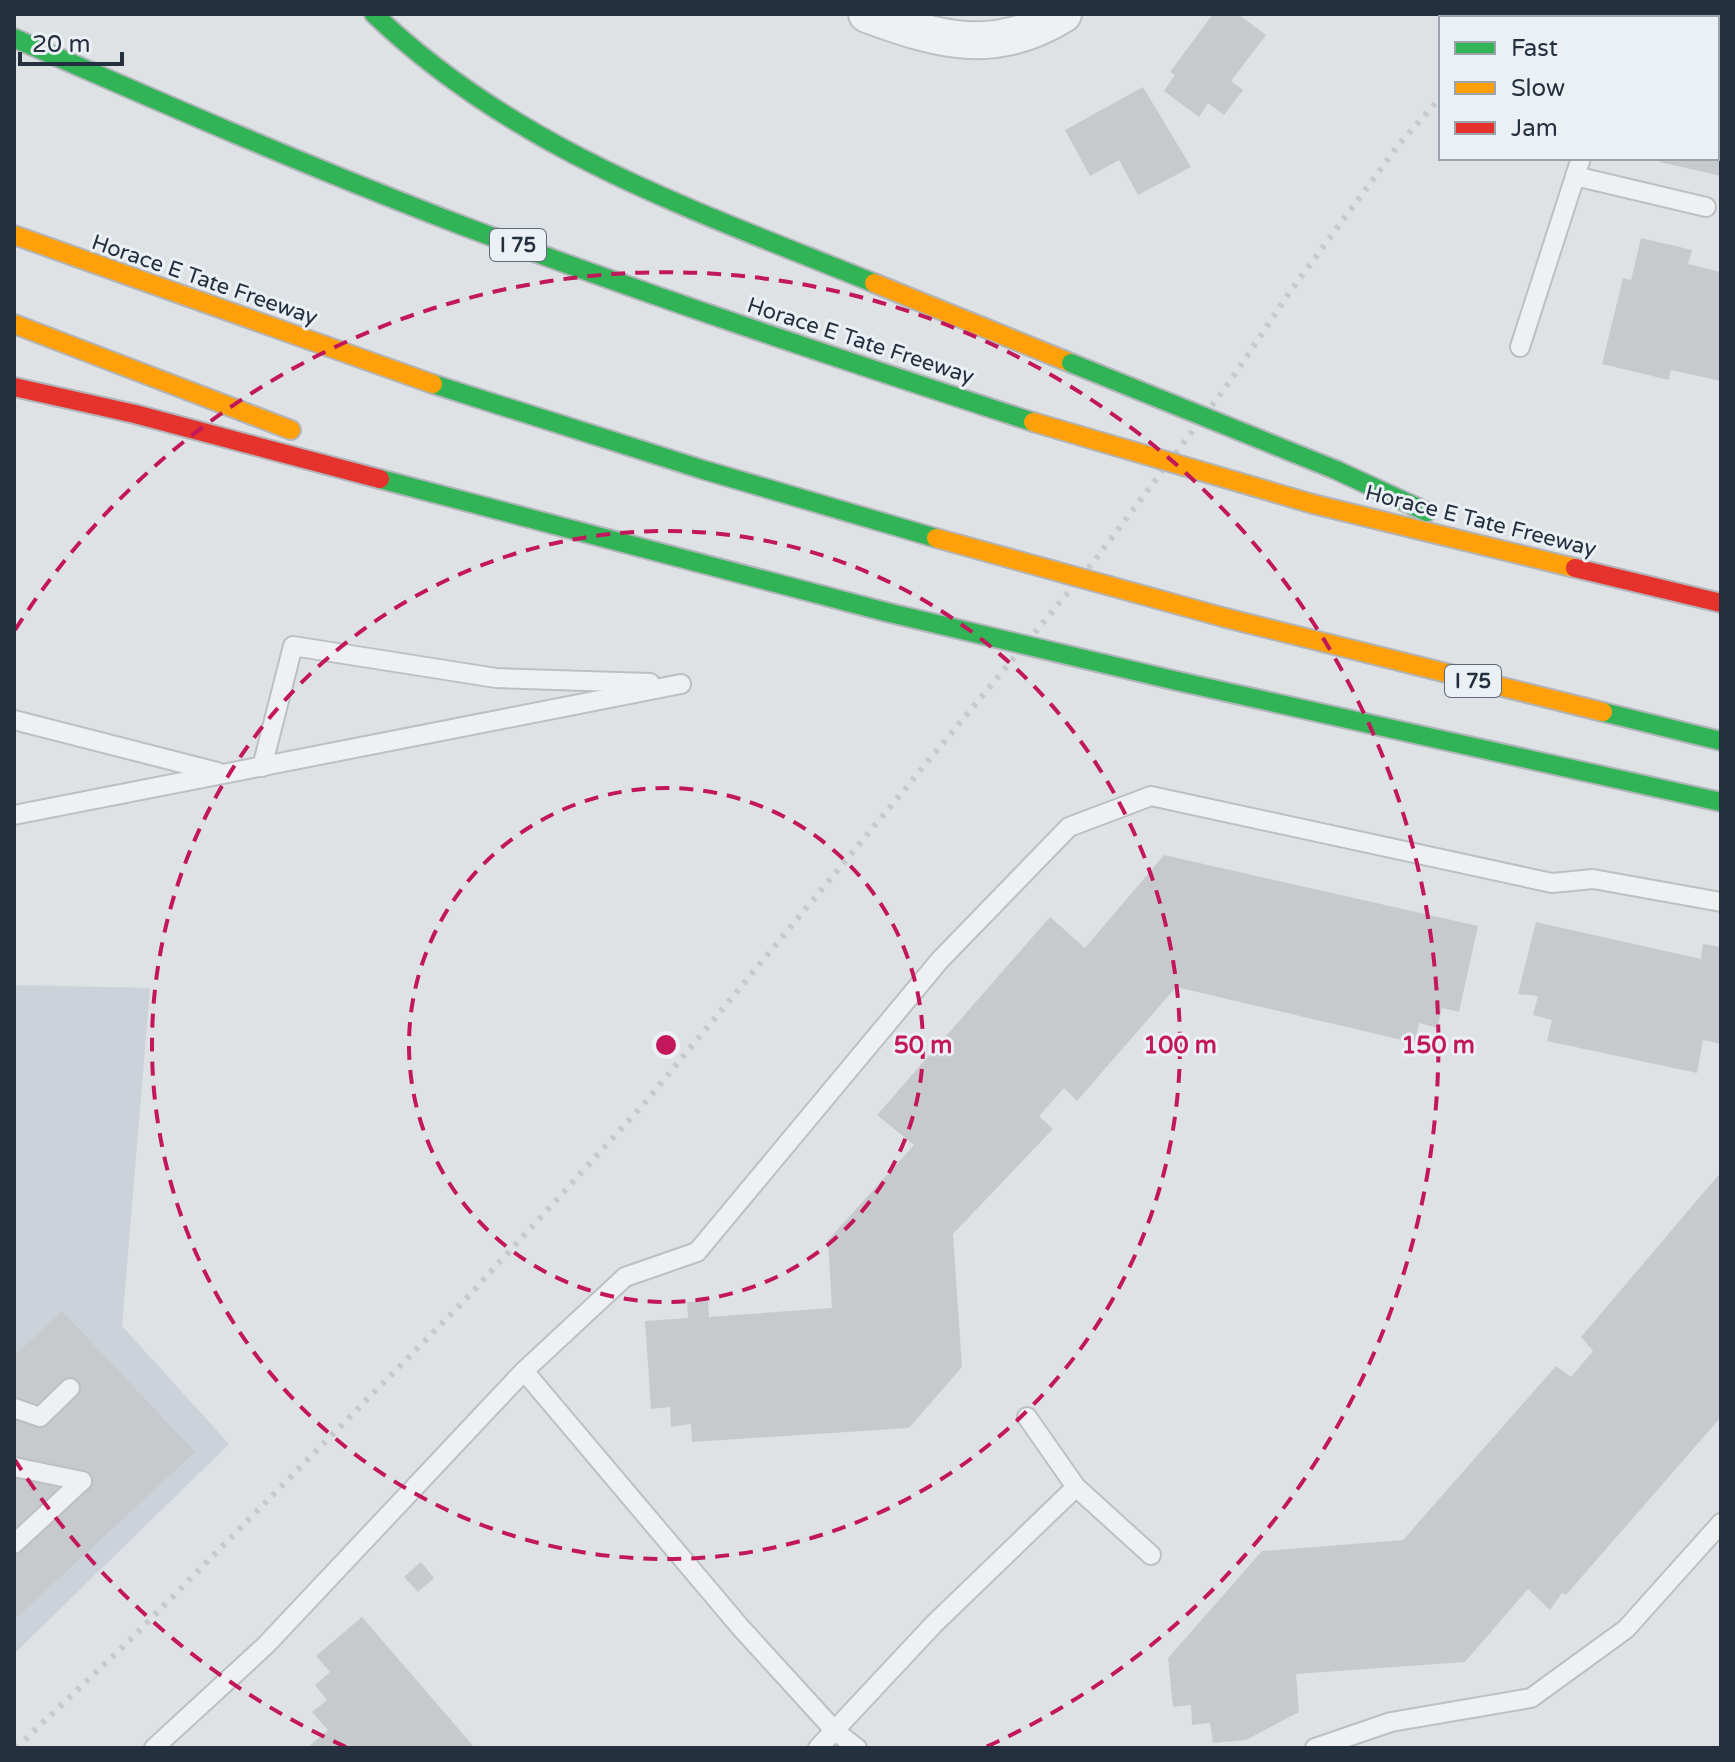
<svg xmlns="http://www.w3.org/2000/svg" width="1735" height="1762" viewBox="0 0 1735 1762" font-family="'Varela Round',sans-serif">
<rect width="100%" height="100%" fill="#dfe2e5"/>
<path fill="#ccd2d9" d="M14,985l136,3 -28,338 107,118 -215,210z"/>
<g fill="#c7cacd">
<path d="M1213,14h25l28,21 -35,46 12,9 -19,25 -16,-12 -9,14 -35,-26 11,-16 -5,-3z"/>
<path d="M1717,41l4,1v134l-61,-14v-4h57z"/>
<path d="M1143,87l48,80 -53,28 -19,-35 -29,16 -25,-46z"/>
<path d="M1641,238l51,12 -4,14 33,8v109l-50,-11 -2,10 -67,-16 21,-86 8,2z"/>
<path d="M1164,855l314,71 -19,86 -17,-4 -5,20 -18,-5 -4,20 -239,-56 -99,114 -13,-13 -25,28 14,13 -100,105 9,133 -53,61 -217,14 -1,-18 -20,3 -1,-20 -19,2 -6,-88 43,-3 -1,-16 21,-1 1,16 123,-9 -4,-68 86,-95 -37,-30 173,-198 35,31z"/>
<path d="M1536,922l165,37 2,-15 18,3v97l-18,-4 -6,33 -150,-32 5,-21 -19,-5 5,-19 -20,-2z"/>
<path d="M1721,1172v245l-155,178 -4,-2 -12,17 -22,-21 -63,73 -169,12 3,38 -53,28 -33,3 -3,-20 -18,2 -1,-20 -18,2 -5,-49 94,-107 141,-11 153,-174 15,11 22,-26 -12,-14z"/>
<path d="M62,1311l133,141 -181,168v-264z"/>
<path d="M421,1562l13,16 -16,14 -14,-15z"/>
<path d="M362,1617l113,131h-168l21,-18 -16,-18 15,-12 -12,-15 15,-13 -14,-16z"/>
</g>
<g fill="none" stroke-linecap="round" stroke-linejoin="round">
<defs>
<g id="lane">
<path d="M1658,18l3,-4"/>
<path d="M1575,176l131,31"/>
<path d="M1520,347l61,-189"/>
<path d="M14,720l203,52"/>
<path d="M262,767l31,-121 203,32 154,5"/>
<path d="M14,815l667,-131"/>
<path d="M14,1408l26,9 30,-29"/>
<path d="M1027,1417l49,70 75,68"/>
<path d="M14,1467l68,14"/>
<path d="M14,1544l68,-63"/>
<path d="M154,1748l112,-103 258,-274"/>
<path d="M818,1748l116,-124 142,-137"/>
<path d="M857,1748l-22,-17 -94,-103 -217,-257 101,-94 72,-25 243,-292 129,-133 82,-31 401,87 41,-4 128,23"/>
<path d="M1315,1748l76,-26 140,-24 95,-69 95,-106"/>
</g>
<path id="street" d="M867,14c71,26 127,43 196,0"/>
<g id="fast">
<path d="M374,14c143,137 320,196 500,269"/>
<path d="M14,38c150,66 300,131 452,189 187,70 377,133 567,195"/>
<path d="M433,384l271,86 232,68"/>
<path d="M1336,470l91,42"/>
<path d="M380,479l506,133"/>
<path d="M1177,681l544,121"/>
<path d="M1603,712l118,29"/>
</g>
<g id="slow">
<path d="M14,235l419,149"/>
<path d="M874,283l197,80"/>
<path d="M14,324l277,106"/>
<path d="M1313,504l262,64"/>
<path d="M1226,618l377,94"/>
</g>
<g id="jam">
<path d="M14,387l121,27 245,65"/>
<path d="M1575,568l146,35"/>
</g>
</defs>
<use href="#lane" stroke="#bdc0c3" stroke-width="22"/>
<use href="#street" stroke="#bdc0c3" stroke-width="40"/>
<use href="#fast" stroke="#b1b5ba" stroke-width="22"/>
<use href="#slow" stroke="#b1b5ba" stroke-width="22"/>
<use href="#jam" stroke="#b1b5ba" stroke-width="22"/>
<use href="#lane" stroke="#eef0f2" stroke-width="18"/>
<use href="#street" stroke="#eef0f2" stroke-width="36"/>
<use href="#fast" stroke="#30b455" stroke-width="18"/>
<use href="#slow" stroke="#ff9f0a" stroke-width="18"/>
<use href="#jam" stroke="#e5322d" stroke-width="18"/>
<g stroke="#c7c9cc" stroke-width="6" stroke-dasharray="4 8" stroke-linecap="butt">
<path d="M1501,18l3,-4"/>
<path d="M16,1748l111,-105 338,-343 177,-194 453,-546 136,-180 58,-87 111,-150 41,-46"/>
</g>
<defs>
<g id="fast-bridge">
<path d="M1071,363l265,107"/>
<path d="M886,612l291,69"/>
</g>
<g id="slow-bridge">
<path d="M1033,422l280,82"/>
<path d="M936,538l290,80"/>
</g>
</defs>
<use href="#fast-bridge" stroke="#b1b5ba" stroke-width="22" stroke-linecap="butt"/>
<use href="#slow-bridge" stroke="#b1b5ba" stroke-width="22" stroke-linecap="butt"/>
<use href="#fast-bridge" stroke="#30b455" stroke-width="18"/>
<use href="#slow-bridge" stroke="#ff9f0a" stroke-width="18"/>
</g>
<g fill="none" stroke="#c2185b" stroke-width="4" stroke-dasharray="14 10">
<circle cx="666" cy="1045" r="257"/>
<circle cx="666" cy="1045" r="514"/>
<path d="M346 1747A772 772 0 0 1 15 1460M15 630A772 772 0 1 1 986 1747"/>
</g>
<g text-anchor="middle" stroke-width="6" stroke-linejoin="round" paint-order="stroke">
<g fill="#ebf0f5" stroke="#606a76" stroke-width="2">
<rect x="490" y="229" width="56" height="32" rx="6"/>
<rect x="1445" y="665" width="56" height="32" rx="6"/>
</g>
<g font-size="20" font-weight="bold" fill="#24303f">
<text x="518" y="252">I 75</text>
<text x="1473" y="688">I 75</text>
</g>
<g font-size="22" fill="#24303f" stroke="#ebf0f5">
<text transform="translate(205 279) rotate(19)" y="8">Horace E Tate Freeway</text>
<text transform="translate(861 340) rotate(18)" y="8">Horace E Tate Freeway</text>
<text transform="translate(1481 520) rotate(14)" y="8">Horace E Tate Freeway</text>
</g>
</g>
<circle cx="666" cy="1045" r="12" fill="#c2185b" stroke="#ebf0f5" stroke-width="4"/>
<g font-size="24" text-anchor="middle" font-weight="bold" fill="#c2185b" stroke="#ebf0f5" stroke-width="6" stroke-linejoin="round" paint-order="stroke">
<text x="923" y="1053">50 m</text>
<text x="1180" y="1053">100 m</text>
<text x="1438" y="1053">150 m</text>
</g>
<rect width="1735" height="1762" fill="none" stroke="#24303f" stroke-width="32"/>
<rect x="1439" y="16" width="280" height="144" fill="#ebf0f5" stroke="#9ba3ac" stroke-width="2"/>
<rect x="1455" y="42" width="40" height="12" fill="#30b455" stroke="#9ba3ac" stroke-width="2"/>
<text x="1511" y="56" font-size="24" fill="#24303f">Fast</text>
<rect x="1455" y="82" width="40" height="12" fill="#ff9f0a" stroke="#9ba3ac" stroke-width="2"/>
<text x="1511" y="96" font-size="24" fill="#24303f">Slow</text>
<rect x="1455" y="122" width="40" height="12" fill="#e5322d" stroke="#9ba3ac" stroke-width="2"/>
<text x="1511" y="136" font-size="24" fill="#24303f">Jam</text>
<path d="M20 52v12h102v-12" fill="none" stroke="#24303f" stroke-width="4"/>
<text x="32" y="52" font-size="24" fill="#24303f" stroke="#ebf0f5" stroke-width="6" paint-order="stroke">20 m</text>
</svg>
